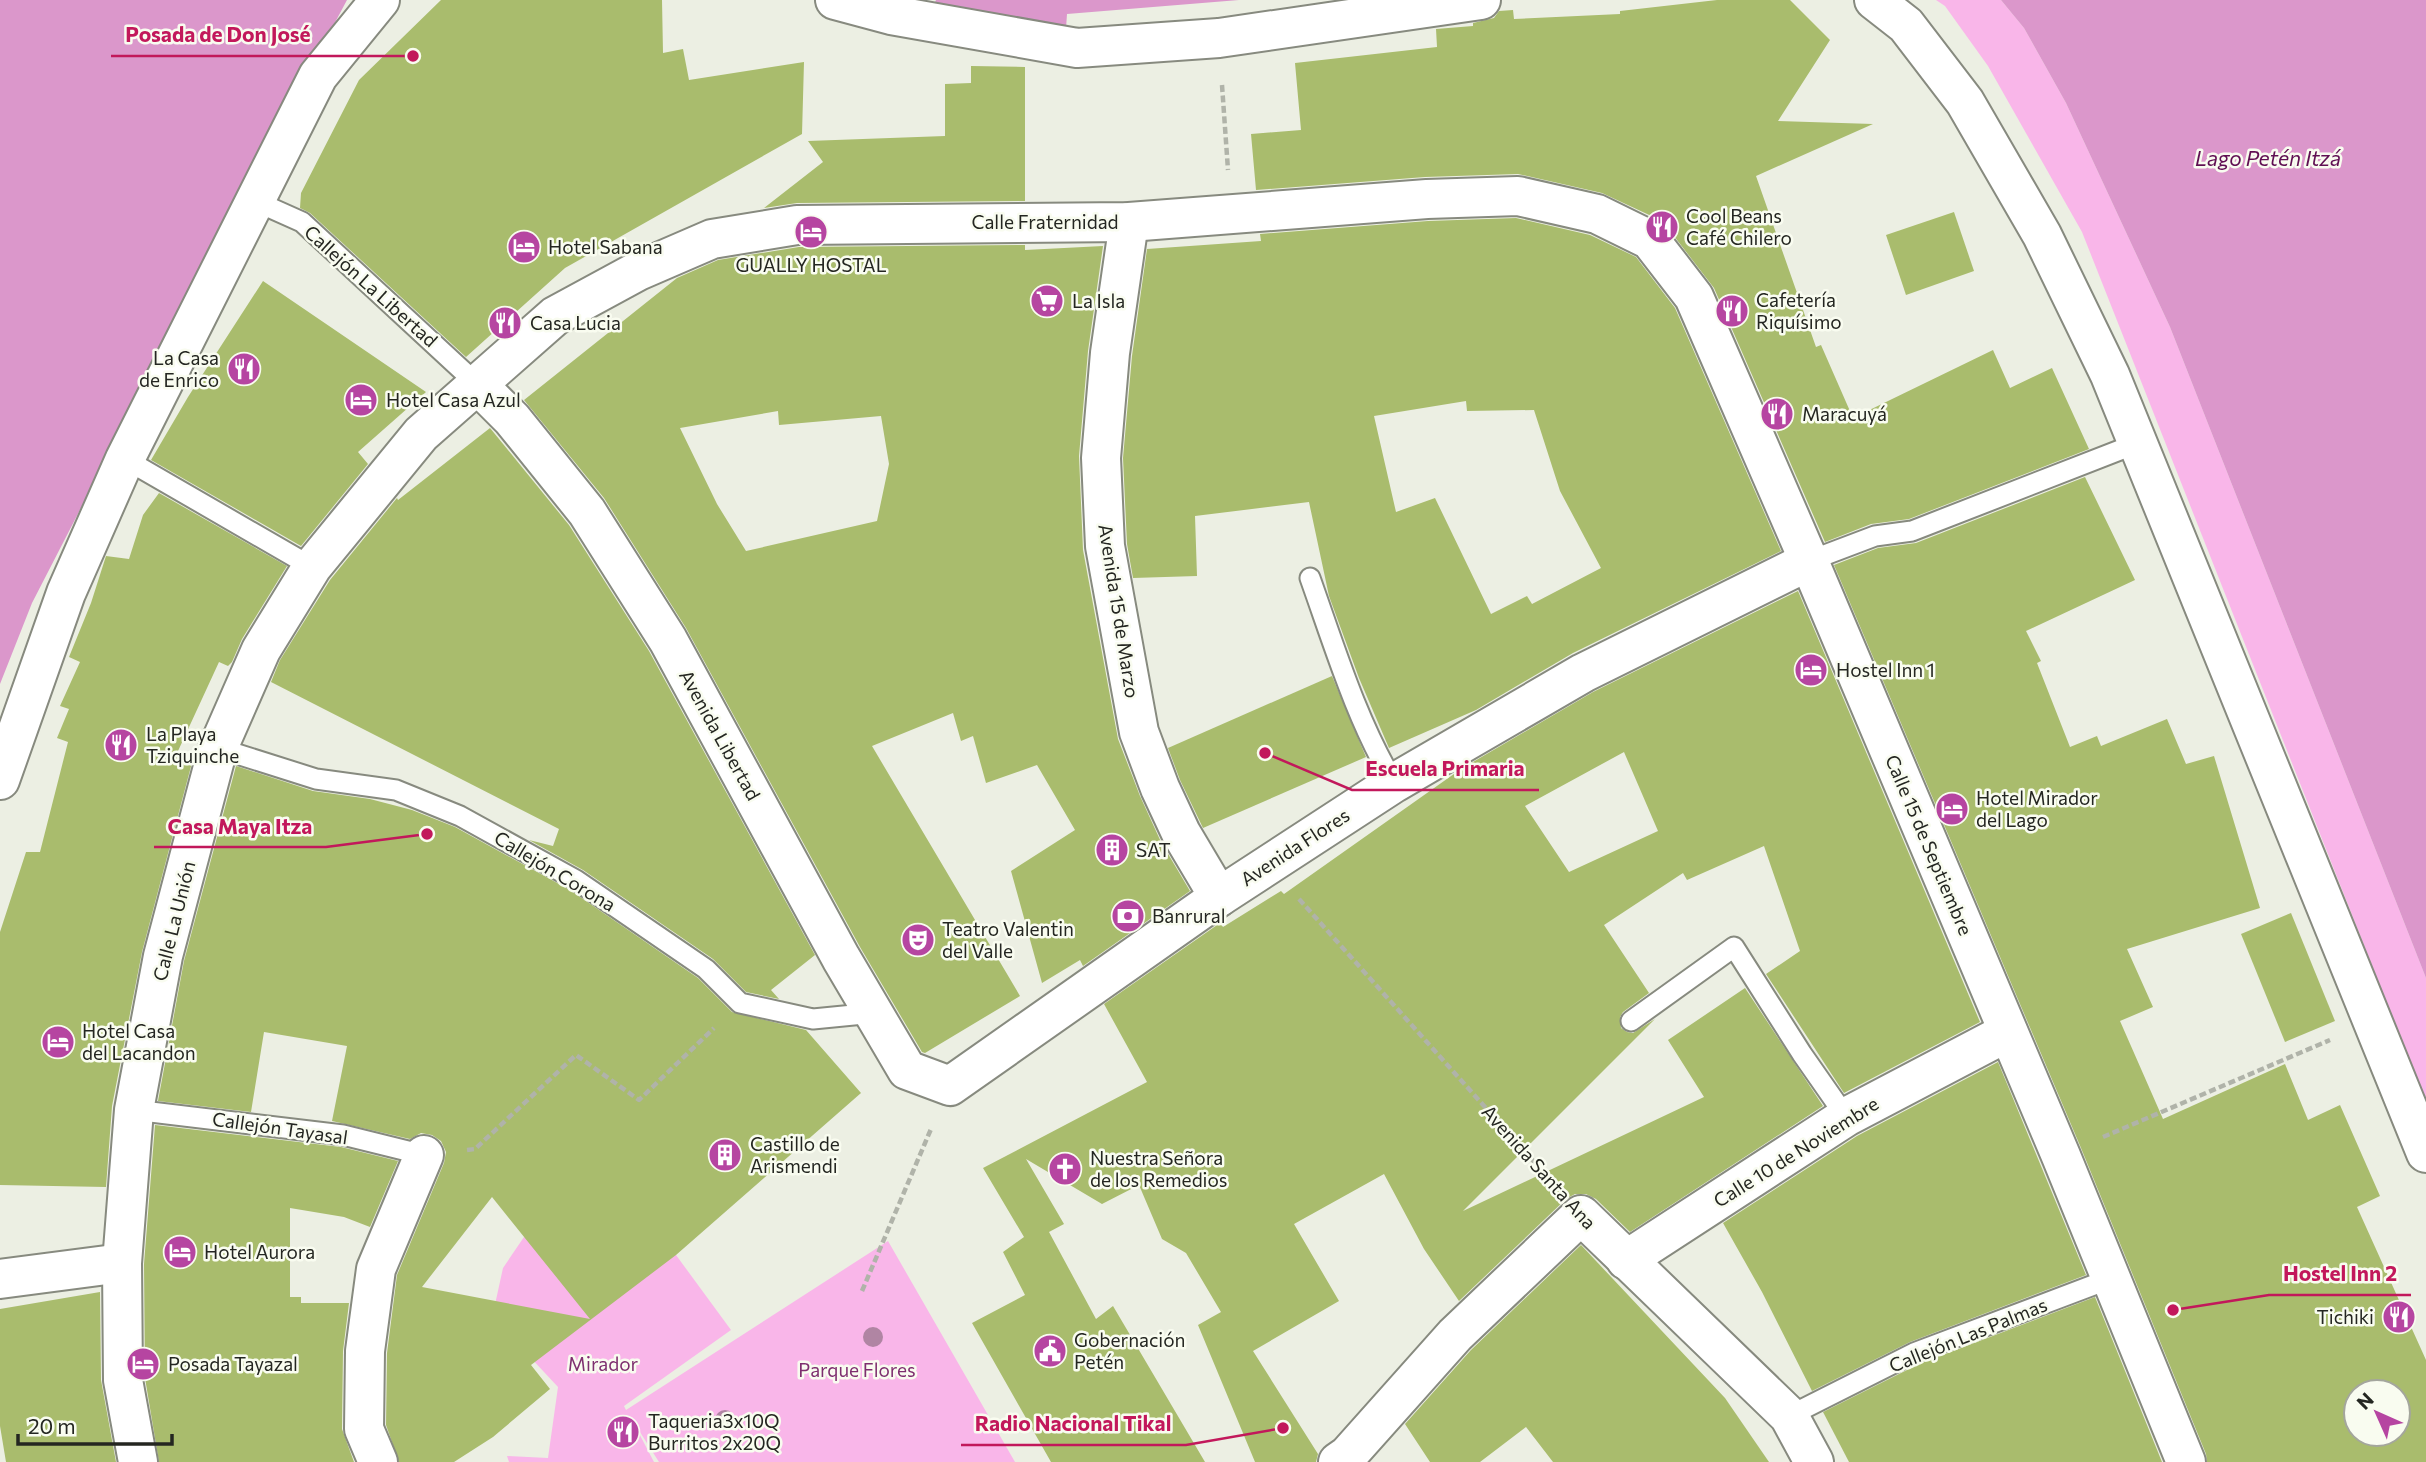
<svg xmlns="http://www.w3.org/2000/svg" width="2426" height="1462" viewBox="0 0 2426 1462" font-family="Commissioner,sans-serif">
<rect width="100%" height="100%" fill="#ecefe3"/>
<g fill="#f9b6e9">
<path d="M1936,0h65l23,28 42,75 104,224 256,651v124l-344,-870 -94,-166 -43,-60z"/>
<path d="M524,1237l152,18 55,75 -107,76 2,4 262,-169 127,221h-356l-28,-44 23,44h-145l-2,-6 41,2 10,-71 -42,-45 -29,-1 16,-73z"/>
</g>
<g fill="#db97cb">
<path d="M0,0h347l-127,238 -188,365 -32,81z"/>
<path d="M936,0h303l-172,14 -2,29 -138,-23z"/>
<path d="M2001,0h425v978l-256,-651 -104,-224 -42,-75z"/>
</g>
<g fill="#a9bc6d" fill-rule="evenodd">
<path d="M441,0h221l1,53 20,-4 6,31 115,-18 -2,72 -237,134 -99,89 -156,-144 -10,-5 1,-15 58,-113z"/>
<path d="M1717,0h73l40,40 -52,81 95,3 -117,52 60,171 5,-2 32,73 140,-68 17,38 42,-20 37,81 -180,70 -38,5 -46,18 -111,-254 -47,-61 -7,-7 -58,-27 -84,-19 -93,3 -169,13 -5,-56 50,-4 -6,-67 142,-16 -1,-18 37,-3v-3l21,-5 5,-7 14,-1 1,9 106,-5v-3z"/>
<path d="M971,66l54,1v134l-228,2 -33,5 59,-46 -15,-21 137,-5v-52l26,-1z"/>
<path d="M1954,212l20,59 -68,24 -20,-60z"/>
<path d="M1516,218l74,17 46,22 39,51 106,243 -208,102 -97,57 -87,38 -30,-70 -30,-82 -20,-94 -114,14 2,60 -64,2 -6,-34 -4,-86 9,-102 15,-107 114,-8 -1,-7 168,-13zM1466,401l1,10 67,-1 26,81 41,77 -69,36 -5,-8 -36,18 -56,-116 -39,14 -22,-96z"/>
<path d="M1025,245v5l78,-4 -15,105 -9,105 4,94 35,189 22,57 21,46 29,49 -107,75 -3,-6 -38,23 -31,-112 64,-41 -38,-65 -51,18 -13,-47 -12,5 -8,-28 -81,33 148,250 -95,57 -3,-1 -62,-105 -174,-319 -82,-130 -80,-98 153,-122 41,-18 81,-13zM778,411l1,14 102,-9 8,48 -12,57 -131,30 -29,-47 -37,-76z"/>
<path d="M263,281l163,111 -68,60 10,12 -67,82 -150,-86 37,-63z"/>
<path d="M490,428l79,97 80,126 166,304 -44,35 8,9 -33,-7 -33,-33 -130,-89 -54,-30 24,6 6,-17 -288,-147 9,-22 50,-80 67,-82 1,2z"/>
<path d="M2085,477l50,103 -109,51 15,30 -4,2 33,84 27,-11 4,10 66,-27 19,45 28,-8 46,152 -133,41 26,58 -33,14 43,98 122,-55 23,56 32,-15 40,91 -23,11 69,153v102h-219l-1,-8 -125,-306 -247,-583 44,-17 38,-5zM2356,1392h42v42h-42z"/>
<path d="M159,493l128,73 -45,73 -10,23 -4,4 -9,-4 -41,89 16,4 -52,197 -30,154 -6,81 -106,-2v-253l26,-80h14l28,-110 -11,-4 12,-29 -9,-3 20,-44 -11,-5 22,-54 15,-47 23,3 14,-44z"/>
<path d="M1798,591l182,431 -136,71 -78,-119 34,-23 -36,-105 -77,34 -4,-7 -79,52 45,68 -26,19 -3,5 1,11 6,4 6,1 22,-14 -192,192 241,-114 -36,-57 77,-52 78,118 -193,126 -34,-33 -10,-5h-11l-9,5 -107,102 -35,-52 -40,-75 -90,50 45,77 -86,50 65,103 -2,8h-61l-57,-137 23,-13 -35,-59 -24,-14 -23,-54 -37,19 -76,-45 38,65 -15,8 47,87 17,-13 92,156h-154l-79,-139 53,-28 -22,-43 21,-15 -41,-69 164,-86 -43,-78 116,-81 3,4 58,-36 3,3 177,-125 132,-77zM1624,752l34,79 -89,41 -44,-66z"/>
<path d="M1332,676l34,81 -163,71 -23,-48 -12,-32z"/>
<path d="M236,766l77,25 57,8 42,11 43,17 115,63 128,88 34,34 74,18 55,63 -185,162 -145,110 19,24 -57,48 -39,25h-55l-13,-37 1,-72 10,-78 47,-112 2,-11 -5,-11 -9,-6 -11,-2 -11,6 -78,-18 15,-75 -83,-14 -13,80 -93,-11 26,-140zM492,1197l98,122 -168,-32z"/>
<path d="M2291,913l44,108 -50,21 -44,-108z"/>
<path d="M1998,1062l88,213 -176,67 -98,49 -50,-99 -39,-69 134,-87z"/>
<path d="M155,1125l186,22 57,14 -28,66 -26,-10 -54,-9v89h11v6h48l-6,48 -1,78 12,33h-195l-14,-84 -1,-114z"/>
<path d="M1581,1245l144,153 44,64h-216l-27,-35 -46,35h-50l-25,-38 66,-74z"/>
<path d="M100,1292l1,88 15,82h-110l-6,-36v-117z"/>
<path d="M2095,1297l67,165h-313l-26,-50 96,-48z"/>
</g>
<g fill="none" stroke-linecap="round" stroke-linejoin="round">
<defs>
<g id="service">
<path d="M255,201l47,21 175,162"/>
<path d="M125,459l187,108"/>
<path d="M1809,561l66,-25 37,-5 226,-88"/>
<path d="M1310,578c25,70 46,141 84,205"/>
<path d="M218,748l98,31 80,11 64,26 116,64 130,89 34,34 73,16 61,-6"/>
<path d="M1631,1021l103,-74 68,107 44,63"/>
<path d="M134,1110l209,25 81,20"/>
<path d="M1789,1416l125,-63 198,-75"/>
</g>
<g id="minor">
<path d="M835,0l56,15 186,33 142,-10 262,-38"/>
<path d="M1874,0l32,25 59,77 77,133 68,140 316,778"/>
<path d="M1129,222l-19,131 -9,105 4,88 34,186 21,56 21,45 38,64"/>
<path d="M477,384l35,35 75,93 81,128 173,318 66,112 43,16 269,-189 175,-114 189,-110 226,-112"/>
<path d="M0,780l66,-187 59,-134 193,-383 62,-76"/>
<path d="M1626,1260l220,-143 162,-85"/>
<path d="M0,1279l122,-16"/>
<path d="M138,1462l-15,-82 -1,-117 12,-153 29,-154 55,-208 43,-98 51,-83 109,-133 134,-118 83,-45 74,-32 85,-14 332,-3 298,-23 91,-3 79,18 53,26 44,57 115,264 252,595 125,306"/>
<path d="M378,1462l-14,-33 1,-78 11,-82 48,-114"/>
<path d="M1338,1462l10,-7 107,-120 126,-120 208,201 25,46"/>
</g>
</defs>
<use href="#service" stroke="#878a7f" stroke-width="23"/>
<use href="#minor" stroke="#878a7f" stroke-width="42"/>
<g stroke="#b0b3a9" stroke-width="4.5" stroke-dasharray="7 3.5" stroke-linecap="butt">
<path d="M1222,85l6,85"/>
<path d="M1299,899l253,283"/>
<path d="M2103,1137l227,-97"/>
<path d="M467,1150l8,-1 101,-94 63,45 75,-72"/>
<path d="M862,1291l69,-162"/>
</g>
<use href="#service" stroke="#fff" stroke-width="19"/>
<use href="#minor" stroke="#fff" stroke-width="38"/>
</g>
<g fill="#b085a3">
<circle cx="873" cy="1337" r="10"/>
<circle cx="725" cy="1420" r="10"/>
</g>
<defs>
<symbol id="restaurant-disc" viewBox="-11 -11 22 22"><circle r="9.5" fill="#b645a1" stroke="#f9fcf0"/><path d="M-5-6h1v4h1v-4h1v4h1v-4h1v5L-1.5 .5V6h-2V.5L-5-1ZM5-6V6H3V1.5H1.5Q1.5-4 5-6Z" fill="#fff"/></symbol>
<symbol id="hotel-disc" viewBox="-11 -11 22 22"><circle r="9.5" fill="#b645a1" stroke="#f9fcf0"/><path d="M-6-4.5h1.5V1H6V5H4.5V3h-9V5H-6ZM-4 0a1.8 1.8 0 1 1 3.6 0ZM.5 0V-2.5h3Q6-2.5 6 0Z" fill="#fff"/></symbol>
<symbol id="supermarket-disc" viewBox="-11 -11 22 22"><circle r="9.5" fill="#b645a1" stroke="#f9fcf0"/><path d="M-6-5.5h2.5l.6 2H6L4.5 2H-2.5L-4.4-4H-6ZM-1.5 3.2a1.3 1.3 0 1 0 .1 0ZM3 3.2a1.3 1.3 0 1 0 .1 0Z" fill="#fff"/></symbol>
<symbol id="building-disc" viewBox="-11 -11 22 22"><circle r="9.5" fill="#b645a1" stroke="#f9fcf0"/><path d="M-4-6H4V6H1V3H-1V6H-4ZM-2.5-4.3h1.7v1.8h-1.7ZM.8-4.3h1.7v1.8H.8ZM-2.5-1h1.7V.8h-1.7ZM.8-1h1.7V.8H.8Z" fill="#fff"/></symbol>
<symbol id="bank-disc" viewBox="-11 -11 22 22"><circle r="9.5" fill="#b645a1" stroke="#f9fcf0"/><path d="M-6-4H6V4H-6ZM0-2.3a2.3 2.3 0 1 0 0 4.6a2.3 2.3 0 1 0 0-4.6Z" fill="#fff"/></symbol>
<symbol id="theatre-disc" viewBox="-11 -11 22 22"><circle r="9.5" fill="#b645a1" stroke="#f9fcf0"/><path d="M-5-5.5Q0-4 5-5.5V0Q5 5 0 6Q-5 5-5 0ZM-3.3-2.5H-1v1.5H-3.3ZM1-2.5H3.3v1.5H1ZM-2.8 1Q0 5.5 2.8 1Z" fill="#fff"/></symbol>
<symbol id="church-disc" viewBox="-11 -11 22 22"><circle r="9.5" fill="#b645a1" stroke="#f9fcf0"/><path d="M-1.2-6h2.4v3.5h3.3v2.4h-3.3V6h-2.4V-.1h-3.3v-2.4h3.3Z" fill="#fff"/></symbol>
<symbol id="civic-disc" viewBox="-11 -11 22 22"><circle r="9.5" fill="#b645a1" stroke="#f9fcf0"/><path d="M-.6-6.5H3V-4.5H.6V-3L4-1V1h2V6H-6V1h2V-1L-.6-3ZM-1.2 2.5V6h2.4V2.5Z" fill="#fff"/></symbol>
</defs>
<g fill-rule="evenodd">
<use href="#restaurant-disc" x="1643" y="208" width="38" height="38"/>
<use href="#hotel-disc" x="792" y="213" width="38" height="38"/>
<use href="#hotel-disc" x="505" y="228" width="38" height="38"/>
<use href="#supermarket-disc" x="1028" y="282" width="38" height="38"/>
<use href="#restaurant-disc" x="1713" y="292" width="38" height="38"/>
<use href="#restaurant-disc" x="486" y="304" width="38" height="38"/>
<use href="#restaurant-disc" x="225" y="350" width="38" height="38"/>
<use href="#hotel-disc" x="342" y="381" width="38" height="38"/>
<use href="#restaurant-disc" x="1758" y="395" width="38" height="38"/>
<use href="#hotel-disc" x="1792" y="651" width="38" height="38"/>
<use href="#restaurant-disc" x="102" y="726" width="38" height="38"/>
<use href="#hotel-disc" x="1933" y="790" width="38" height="38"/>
<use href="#building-disc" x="1093" y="831" width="38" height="38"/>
<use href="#bank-disc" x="1109" y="897" width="38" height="38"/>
<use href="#theatre-disc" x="899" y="921" width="38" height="38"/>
<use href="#hotel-disc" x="39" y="1023" width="38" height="38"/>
<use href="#building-disc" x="706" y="1136" width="38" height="38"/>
<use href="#church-disc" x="1046" y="1150" width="38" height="38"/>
<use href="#hotel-disc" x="161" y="1233" width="38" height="38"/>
<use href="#restaurant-disc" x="2380" y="1298" width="38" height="38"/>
<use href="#civic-disc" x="1031" y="1332" width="38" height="38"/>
<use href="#hotel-disc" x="124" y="1345" width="38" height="38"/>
<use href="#restaurant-disc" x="604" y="1413" width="38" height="38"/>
</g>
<g text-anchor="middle" stroke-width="5" stroke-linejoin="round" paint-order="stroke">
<g font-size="19" fill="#242621" stroke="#f9fcf0" text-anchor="start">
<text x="1686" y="223">Cool Beans<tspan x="1686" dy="22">Café Chilero</tspan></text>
<text x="548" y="254">Hotel Sabana</text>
<text x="811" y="272" text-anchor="middle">GUALLY HOSTAL</text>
<text x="1756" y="307">Cafetería<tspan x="1756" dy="22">Riquísimo</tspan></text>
<text x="1072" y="308">La Isla</text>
<text x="530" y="330">Casa Lucia</text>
<text x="219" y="365" text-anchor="end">La Casa<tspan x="219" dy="22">de Enrico</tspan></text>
<text x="386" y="407">Hotel Casa Azul</text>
<text x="1802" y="421">Maracuyá</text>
<text x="1836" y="677">Hostel Inn 1</text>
<text x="146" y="741">La Playa<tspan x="146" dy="22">Tziquinche</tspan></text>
<text x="1976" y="805">Hotel Mirador<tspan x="1976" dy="22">del Lago</tspan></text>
<text x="1136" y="857">SAT</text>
<text x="1152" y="923">Banrural</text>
<text x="942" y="936">Teatro Valentin<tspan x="942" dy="22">del Valle</tspan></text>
<text x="82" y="1038">Hotel Casa<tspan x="82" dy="22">del Lacandon</tspan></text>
<text x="750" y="1151">Castillo de<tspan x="750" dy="22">Arismendi</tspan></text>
<text x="1090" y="1165">Nuestra Señora<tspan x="1090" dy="22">de los Remedios</tspan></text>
<text x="204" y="1259">Hotel Aurora</text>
<text x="2374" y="1324" text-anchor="end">Tichiki</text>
<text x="1074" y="1347">Gobernación<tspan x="1074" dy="22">Petén</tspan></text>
<text x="168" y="1371">Posada Tayazal</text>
<text x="648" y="1428">Taqueria3x10Q<tspan x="648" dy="22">Burritos 2x20Q</tspan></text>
</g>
<g font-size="19" fill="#242621" stroke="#f9fcf0">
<text x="1045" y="229">Calle Fraternidad</text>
<text transform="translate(371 286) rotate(42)" y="7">Callejón La Libertad</text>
<text transform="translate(1119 611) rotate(81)" y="7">Avenida 15 de Marzo</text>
<text transform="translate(720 735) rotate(61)" y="7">Avenida Libertad</text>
<text transform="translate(1929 845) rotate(67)" y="7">Calle 15 de Septiembre</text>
<text transform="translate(1295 847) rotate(-33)" y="7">Avenida Flores</text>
<text transform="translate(555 871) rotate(31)" y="7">Callejón Corona</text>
<text transform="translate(174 921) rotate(-76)" y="7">Calle La Unión</text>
<text transform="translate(280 1128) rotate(8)" y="7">Callejón Tayasal</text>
<text transform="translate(1796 1152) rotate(-32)" y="7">Calle 10 de Noviembre</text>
<text transform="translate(1539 1167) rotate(48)" y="7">Avenida Santa Ana</text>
<text transform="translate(1968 1335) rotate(-22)" y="7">Callejón Las Palmas</text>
</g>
<g font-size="19" fill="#7e2e6f" stroke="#f9fcf0">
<text x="603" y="1371">Mirador</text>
<text x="857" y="1377">Parque Flores</text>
</g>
<g font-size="21" font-style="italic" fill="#600f53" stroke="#f9fcf0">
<text x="2268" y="166">Lago Petén Itzá</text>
</g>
</g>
<path fill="none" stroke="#c2185b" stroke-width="2.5" d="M413 56L325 56H111M1265 753L1352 790H1539M427 834L326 847H154M2173 1310L2269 1295H2411M1283 1428L1186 1445H961"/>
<g fill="#c2185b" stroke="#f9fcf0" stroke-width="2.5">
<circle cx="413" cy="56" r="7"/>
<circle cx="1265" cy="753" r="7"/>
<circle cx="427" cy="834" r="7"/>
<circle cx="2173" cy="1310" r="7"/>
<circle cx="1283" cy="1428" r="7"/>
</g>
<g font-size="21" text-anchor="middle" font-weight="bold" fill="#c2185b" stroke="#f9fcf0" stroke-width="5" stroke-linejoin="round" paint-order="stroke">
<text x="218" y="42">Posada de Don José</text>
<text x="1445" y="776">Escuela Primaria</text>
<text x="240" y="834">Casa Maya Itza</text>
<text x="2340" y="1281">Hostel Inn 2</text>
<text x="1073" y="1431">Radio Nacional Tikal</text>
</g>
<g transform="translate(2377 1413) rotate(315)"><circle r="33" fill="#f9fcf0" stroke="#a4a69d" stroke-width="2"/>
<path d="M0-5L12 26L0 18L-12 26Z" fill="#b645a1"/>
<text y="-10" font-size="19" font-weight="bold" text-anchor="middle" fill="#242621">N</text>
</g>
<path d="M18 1434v10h154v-10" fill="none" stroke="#242621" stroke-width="3.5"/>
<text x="28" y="1434" font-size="21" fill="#242621" stroke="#f9fcf0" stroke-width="5" paint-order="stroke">20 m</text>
</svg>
